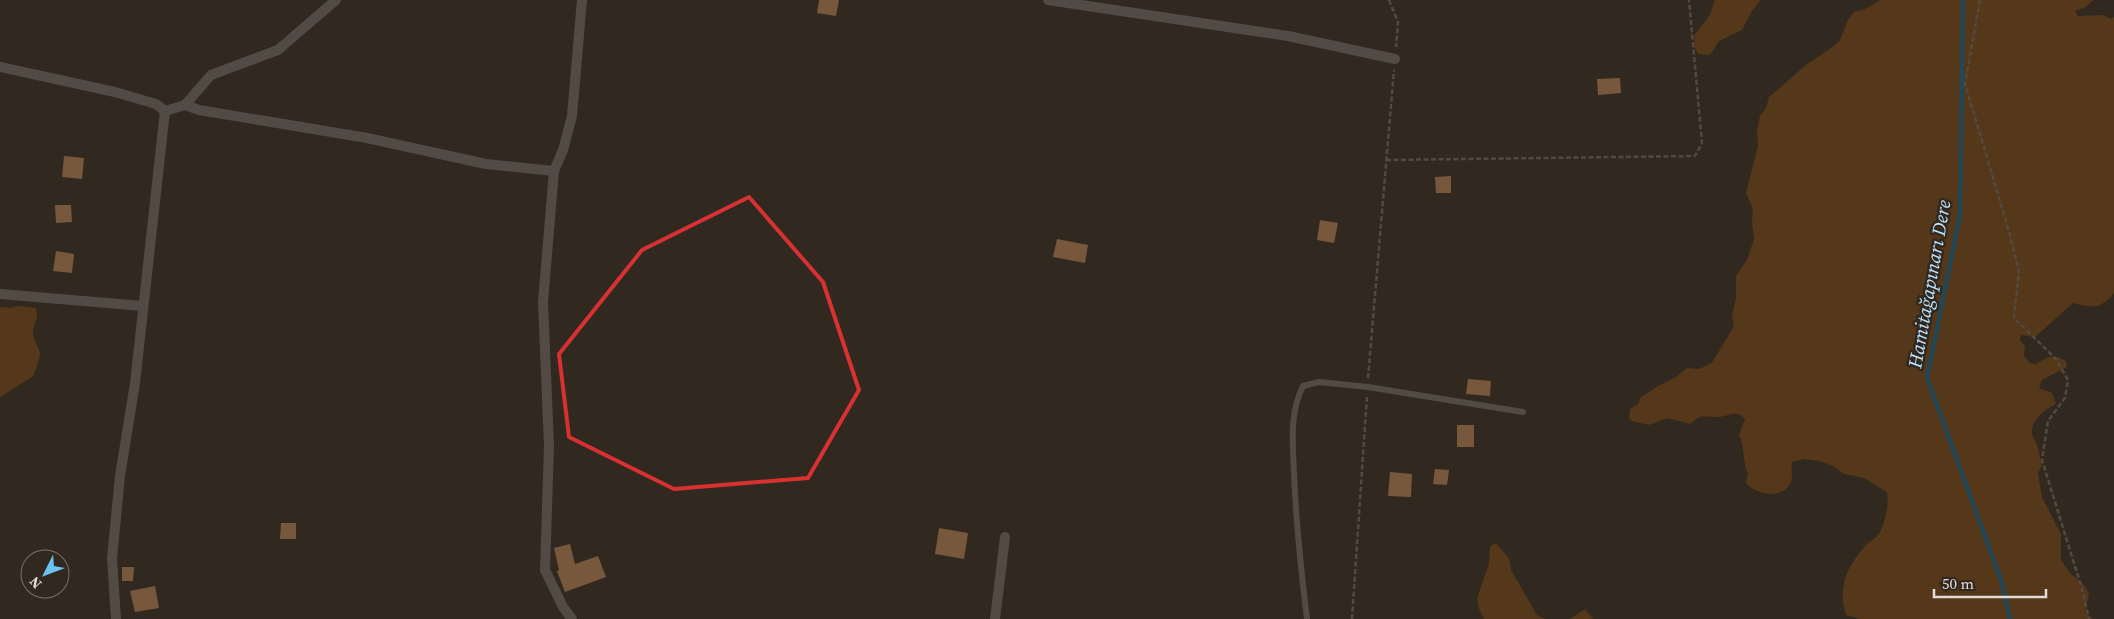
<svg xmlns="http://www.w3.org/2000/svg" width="2114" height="619" viewBox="0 0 2114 619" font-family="'Source Serif 4',serif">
<rect width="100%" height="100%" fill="#312820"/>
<g fill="#804910">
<path d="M1715,0h46l-9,11 -10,19 -23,11 -9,14 -12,-1 -4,-7 1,-13 15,-19z"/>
<path d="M1881,0h212l-7,7 -11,4 3,5 25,-1 8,4 3,-2v276c-14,17 -21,15 -41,10l-38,34 -14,-2 -1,5 5,7 -1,9 6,7 6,1c12,-8 18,-10 30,-3l1,6 -25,13 -3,8 13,5 4,11c-11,5 -25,16 -24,30 1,4 4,7 5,11 2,6 3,13 5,20l-4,8 4,24 19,37v26l9,13 15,13 4,8 -4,18 8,7h-233l-14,-4c-9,-29 1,-48 20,-70 4,-4 11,-7 14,-13 6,-13 9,-26 7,-40l-23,-14 -20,-4 -11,-8 -14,-5 -15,-2 -12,3c-1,6 1,16 -1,20 -7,18 -36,13 -45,1l2,-10c-6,-12 -3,-25 -9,-38l6,-16c-11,-11 -17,-1 -30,-2 -14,-1 -13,-3 -25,7l-23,-6 -18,7 -17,-4 -3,-3 1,-9 8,-5 2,-6 18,-12 18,-9 11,-9 12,1 13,-6 22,-37 -2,-10 4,-18v-22l11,-16 7,-21 -2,-16 1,-14 -7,-16 12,-47 -1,-15 3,-15 6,-8 3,-11 37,-32 28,-19 6,-6 8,-20 6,-8 11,-3z"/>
<path d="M17,306l19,2c3,12 -2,12 -3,23 -1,9 6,15 7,23 0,4 -5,20 -8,23l-32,20v-90l11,1z"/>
<path d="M1496,543l13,15 2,12 26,45 8,4h-61l-5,-10 -2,-11 12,-34 1,-18z"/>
<path d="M1585,609l8,10h-23z"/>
</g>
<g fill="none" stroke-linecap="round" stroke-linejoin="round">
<path stroke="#146d95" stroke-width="4.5" d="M1963,0l-3,215 -33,163 74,202 9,39"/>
</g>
<g fill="#ce925e">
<path d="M819,0h20l-3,16 -19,-3z"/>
<path d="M1620,78l1,15 -23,2 -1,-16z"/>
<path d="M64,156l20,2 -2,21 -20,-2z"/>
<path d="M1451,176v17h-15l-1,-16z"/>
<path d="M55,205h16l1,17 -16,1z"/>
<path d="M1320,220l18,3 -4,20 -17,-3z"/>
<path d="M1057,239l31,6 -3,18 -32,-6z"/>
<path d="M56,251l18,3 -2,19 -19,-2z"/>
<path d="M1468,379l23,2 -1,15 -24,-2z"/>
<rect x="1457" y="425" width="17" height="22"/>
<path d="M1435,469l14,1 -2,15 -14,-1z"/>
<path d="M1390,472l22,2 -1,23 -23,-1z"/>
<path d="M281,523h15v16h-16z"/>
<path d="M939,528l29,5 -4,26 -29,-5z"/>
<path d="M570,544l5,20 23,-8 8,21 -41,15 -8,-21 2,-1 -5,-22z"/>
<path d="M122,567h12l-1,14h-11z"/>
<path d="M155,586l4,22 -24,4 -5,-21z"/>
</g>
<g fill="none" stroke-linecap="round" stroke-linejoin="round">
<g stroke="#7a736c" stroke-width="2.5" stroke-dasharray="5 2.5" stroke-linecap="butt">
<path d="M1389,0l9,22 -2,25"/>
<path d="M1980,0l-15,84 46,154 8,34 -5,46 42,41 12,21 -3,18 -17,23 -6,39 40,129 7,30"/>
<path d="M1386,160l309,-4 7,-13 -13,-143"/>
<path d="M1368,378l26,-308"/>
<path d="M1352,619l15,-223"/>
</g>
<path stroke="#7a7571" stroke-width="6" d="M1307,619c-6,-49 -11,-96 -13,-146 -1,-30 -5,-59 9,-87l16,-4 49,5 155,25"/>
<g stroke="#7a7571" stroke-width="10">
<path d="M1048,0l240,36 107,23"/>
<path d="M0,67l115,25 41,12 9,7"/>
<path d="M185,105l14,5 168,28 119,26 68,7"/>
<path d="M165,111l20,-6 26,-30 67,-25 58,-50"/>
<path d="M0,294l143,12"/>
<path d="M116,619l-4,-61 8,-82 15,-93 30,-272"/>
<path d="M572,619l-9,-12 -18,-37 4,-124 -6,-144 11,-131 9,-21 9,-34 10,-116"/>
<path d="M995,619l10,-82"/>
</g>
</g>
<path d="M0 0H2114V619H0ZM749,197l74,85 36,108 -51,88 -134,11 -105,-52 -10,-83 83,-104z" fill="#312820" fill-opacity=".55" fill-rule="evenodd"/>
<path fill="none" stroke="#d73131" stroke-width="4" stroke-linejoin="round" d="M749,197l74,85 36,108 -51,88 -134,11 -105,-52 -10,-83 83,-104z"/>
<g text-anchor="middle" stroke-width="5" stroke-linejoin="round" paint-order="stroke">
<g font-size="19" font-style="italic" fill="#bee5fc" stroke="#312820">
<text transform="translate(1929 284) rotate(-80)" y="7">Hamitağapınarı Dere</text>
</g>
</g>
<g transform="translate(45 574) rotate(228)"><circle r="24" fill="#312820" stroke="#787069"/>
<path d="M0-4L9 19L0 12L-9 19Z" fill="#6cc3f2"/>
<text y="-8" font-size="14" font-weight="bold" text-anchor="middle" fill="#e2dcd7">N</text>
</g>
<path d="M1934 589v8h112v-8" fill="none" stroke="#e2dcd7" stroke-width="2.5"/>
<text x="1942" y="589" font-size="15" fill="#e2dcd7" stroke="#312820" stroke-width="4" paint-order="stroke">50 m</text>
</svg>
